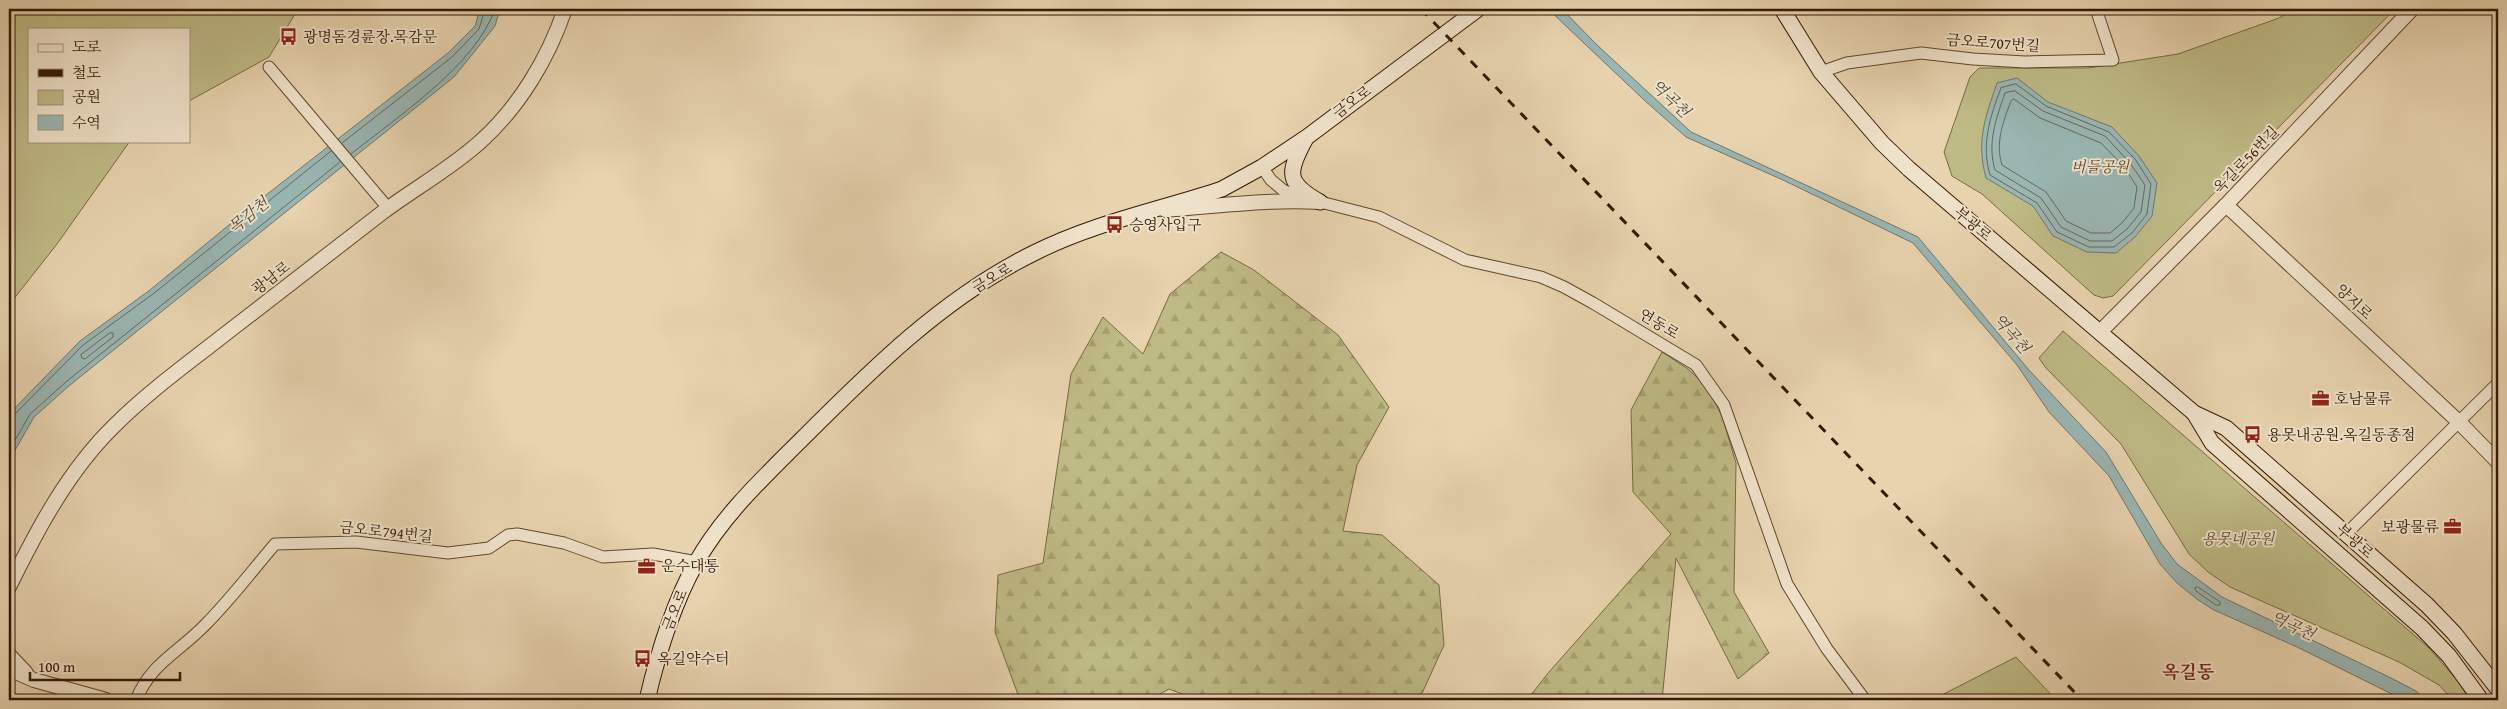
<svg xmlns="http://www.w3.org/2000/svg" width="2507" height="709" viewBox="0 0 2507 709" font-family="'Gentium Book Plus','Noto Serif KR',serif">
<defs>
<pattern id="forest-firs" width="22" height="20" patternUnits="userSpaceOnUse" patternTransform="scale(1.25)"><rect width="22" height="20" fill="#beba85"/><path d="M5 1l3.5 6h-7zM16 11l3.5 6h-7z" fill="#a49f71"/></pattern>
</defs>
<rect width="100%" height="100%" fill="#e7d3ae"/>
<filter id="stains"><feTurbulence type="fractalNoise" baseFrequency=".004" numOctaves="4"/><feColorMatrix values="0 0 0 0 .2 0 0 0 0 .09 0 0 0 0 .02 0 0 0 .5 -.17"/></filter>
<radialGradient id="worn" r=".72"><stop offset=".6" stop-color="#630" stop-opacity="0"/><stop offset="1" stop-color="#630" stop-opacity=".3"/></radialGradient>
<g fill="url(#forest-firs)" stroke="#786a44">
<path d="M1221,252l33,18 84,65 51,72 -32,58 -14,66 39,4 57,50 5,60 -25,55h-221l-29,-11 -20,11h-129l-25,-68 3,-57 45,-12 28,-189 32,-57 40,37 27,-60z"/>
<path d="M1662,352l26,17 18,17 16,30 14,47 -2,129 35,61 -31,26 -62,-121 -14,142h-135l22,-28 122,-138 -38,-42 -2,-82z"/>
</g>
<g fill="#beba85" stroke="#786a44">
<path d="M9,9h289l-29,48 -80,44v-72h-160v112h101l-73,103 -48,61z"/>
<path d="M2295,9h100l-282,287 -10,2 -9,-3 -112,-101 -30,-18 -8,-24 26,-75 9,-9h109l90,-14 101,-36z"/>
<path d="M2063,331l366,317 28,32 13,20h-17l-14,-15 -40,-23 -169,-75 -22,-15 -19,-18 -68,-110 -75,-76 -7,-10z"/>
<path d="M2016,657l40,43h-124z"/>
</g>
<g fill="#99b6b3" stroke="#70776c">
<path d="M480,9h20l-5,17 -41,51 -384,308 -36,32 -25,44v-47l71,-73 70,-51 102,-84 196,-153 27,-27z"/>
<path d="M1548,9h14l34,35 95,88 227,105 110,132 78,83 55,91 16,21 45,33 167,80 27,14 10,9h-22l-107,-53 -83,-37 -16,-10 -21,-17 -17,-19 -51,-88 -60,-64 -32,-47 -104,-122 -130,-63 -97,-43 -43,-38z"/>
<path d="M2017,78l31,24 64,25 27,29 18,27 -5,33 -17,21 -19,16 -29,-1 -34,-16 -20,-30 -47,-28c-10,-37 -1,-60 11,-95z"/>
</g>
<g fill="none" stroke-linecap="round" stroke-linejoin="round">
<g stroke="#66685a" stroke-width="1">
<path d="M2016,84l30,22 63,26 26,27 16,25 -4,30 -15,19 -18,14h-25l-32,-15 -20,-29 -47,-28c-9,-31 0,-58 11,-87z"/>
<path d="M2015,91l28,20 62,25 25,27 15,22 -4,27 -14,17 -15,12h-22l-29,-14 -20,-29 -46,-28c-8,-27 1,-51 10,-77z"/>
<path d="M2014,99l26,19 61,25 24,25 12,19 -3,21 -12,15 -12,10h-19l-25,-12 -20,-29 -44,-27c-7,-22 1,-43 9,-64z"/>
<path d="M342,143l110,-86 27,-28 6,-20"/>
<path d="M351,154c46,-37 125,-89 144,-145"/>
<path d="M110,333h3v4l-28,22 -3,-1 -1,-3z"/>
<path d="M9,417l5,-2 69,-70 70,-51 178,-143"/>
<path d="M9,451l21,-37 37,-33 273,-219"/>
<path d="M2198,587l22,15v3h-4l-20,-14 -1,-3z"/>
</g>
<defs>
<g id="minor">
<path d="M269,67l119,141"/>
<path d="M1821,72l26,-9 74,-10 52,6 52,3 88,-2 -17,-51"/>
<path d="M1262,167l9,13 12,10 14,6 82,21 86,43 76,17 23,10 29,16 103,62 28,40 63,179 40,65 38,51"/>
<path d="M2347,533l151,-150"/>
<path d="M136,700c15,-37 43,-48 69,-75 25,-25 47,-54 70,-81l81,-2 92,11 41,-5 19,-13 9,-1 47,9 39,14 50,-3 44,8"/>
</g>
<g id="tertiary">
<path d="M2226,205l234,218 38,39"/>
<path d="M1165,210c52,-4 103,-11 155,-8"/>
<path d="M2100,332l126,-127 186,-196"/>
<path d="M9,587c28,-57 59,-116 105,-161 34,-34 73,-62 110,-91 53,-41 106,-82 159,-123 32,-24 67,-43 97,-70 39,-35 68,-83 85,-133"/>
<path d="M9,655l17,18"/>
<path d="M9,669l25,11 72,20"/>
</g>
<g id="secondary">
<path d="M1782,9l39,63 61,71 27,26 285,244 32,15 201,177 27,28 44,56"/>
<path d="M1305,140c-18,33 -19,43 15,62"/>
<path d="M2194,413l18,30 210,185 27,28 32,44"/>
<path d="M647,700c11,-47 25,-94 49,-137 26,-47 67,-85 105,-123 70,-70 143,-143 233,-187 59,-30 125,-43 188,-64l40,-22 45,-30 171,-128"/>
</g>
</defs>
<use href="#minor" stroke="#60482d" stroke-width="13"/>
<use href="#tertiary" stroke="#60482d" stroke-width="16"/>
<use href="#secondary" stroke="#331902" stroke-width="17"/>
<use href="#minor" stroke="#efe2ca" stroke-width="11"/>
<use href="#tertiary" stroke="#efe2ca" stroke-width="14"/>
<use href="#secondary" stroke="#efe2ca" stroke-width="15"/>
<path stroke="#331902" stroke-width="3" stroke-dasharray="9 9" stroke-linecap="butt" d="M1421,9l661,691"/>
</g>
<defs>
<symbol id="bus-bare" viewBox="-9 -9 18 18"><path d="M-5-6H5V4H4V6H2V4H-2V6H-4V4H-5ZM-3.5-4V0h7V-4ZM-3.5 1.2v1.5H-2V1.2ZM2 1.2v1.5H3.5V1.2Z" fill="#8f2418" stroke="#efe2ca" stroke-width="2.5" paint-order="stroke"/></symbol>
<symbol id="office-bare" viewBox="-9 -9 18 18"><path d="M-6-3h4V-5.5h4V-3h4V5H-6ZM-1-4.5V-3h2v-1.5ZM-6 0V1H6V0Z" fill="#8f2418" stroke="#efe2ca" stroke-width="2.5" paint-order="stroke"/></symbol>
</defs>
<g fill-rule="evenodd">
<use href="#bus-bare" x="276" y="24" width="25" height="25"/>
<use href="#bus-bare" x="1102" y="212" width="25" height="25"/>
<use href="#office-bare" x="2308" y="386" width="25" height="25"/>
<use href="#bus-bare" x="2240" y="422" width="25" height="25"/>
<use href="#office-bare" x="2440" y="514" width="25" height="25"/>
<use href="#office-bare" x="634" y="554" width="25" height="25"/>
<use href="#bus-bare" x="630" y="646" width="25" height="25"/>
</g>
<g text-anchor="middle" stroke-width="4" stroke-linejoin="round" paint-order="stroke">
<g font-size="15" fill="#331902" stroke="#efe2ca" text-anchor="start">
<text x="303" y="42">광명돔경륜장.목감문</text>
<text x="1129" y="230">승영사입구</text>
<text x="2334" y="404">호남물류</text>
<text x="2267" y="440">용못내공원.옥길동종점</text>
<text x="2439" y="532" text-anchor="end">보광물류</text>
<text x="661" y="571">운수대통</text>
<text x="657" y="664">옥길약수터</text>
</g>
<g font-size="15" fill="#331902" stroke="#efe2ca">
<text transform="translate(1993 43) rotate(4)" y="5">금오로707번길</text>
<text transform="translate(1352 102) rotate(-37)" y="5">금오로</text>
<text transform="translate(2246 160) rotate(-46)" y="5">옥길로56번길</text>
<text transform="translate(1973 224) rotate(40)" y="5">부광로</text>
<text transform="translate(271 278) rotate(-38)" y="5">광남로</text>
<text transform="translate(992 278) rotate(-31)" y="5">금오로</text>
<text transform="translate(2354 302) rotate(43)" y="5">양지로</text>
<text transform="translate(1659 324) rotate(31)" y="5">연동로</text>
<text transform="translate(386 532) rotate(6)" y="5">금오로794번길</text>
<text transform="translate(2355 541) rotate(42)" y="5">부광로</text>
<text transform="translate(675 610) rotate(-68)" y="5">금오로</text>
</g>
<g font-size="15" font-style="italic" fill="#5d4929" stroke="#efe2ca">
<text x="2100" y="172">버들공원</text>
<text x="2238" y="544">용못네공원</text>
</g>
<g font-size="16" font-style="italic" fill="#524837" stroke="#efe2ca">
<text transform="translate(1671 98) rotate(43)" y="6">역곡천</text>
<text transform="translate(248 215) rotate(-39)" y="6">목감천</text>
<text transform="translate(2012 333) rotate(49)" y="6">역곡천</text>
<text transform="translate(2293 625) rotate(25)" y="6">역곡천</text>
</g>
<g font-size="18" font-weight="bold" fill="#7a1f14" stroke="#efe2ca">
<text x="2188" y="678">옥길동</text>
</g>
</g>
<rect width="2507" height="709" fill="none" stroke="#e7d3ae" stroke-width="30"/>
<rect x="10" y="10" width="2487" height="689" fill="none" stroke="#331902" stroke-width="2.5"/>
<rect x="15" y="15" width="2477" height="679" fill="none" stroke="#331902"/>
<rect x="28" y="28" width="162" height="115" fill="#efe2ca" stroke="#a4927a"/>
<rect x="38" y="44" width="25" height="8" fill="#efe2ca" stroke="#a4927a"/>
<text x="72" y="52" font-size="15" fill="#331902">도로</text>
<rect x="38" y="69" width="25" height="8" fill="#331902" stroke="#a4927a"/>
<text x="72" y="78" font-size="15" fill="#331902">철도</text>
<rect x="38" y="90" width="25" height="15" fill="#beba85" stroke="#a4927a"/>
<text x="72" y="102" font-size="15" fill="#331902">공원</text>
<rect x="38" y="115" width="25" height="15" fill="#99b6b3" stroke="#a4927a"/>
<text x="72" y="128" font-size="15" fill="#331902">수역</text>
<path d="M30 672v8h150v-8" fill="none" stroke="#331902" stroke-width="2.5"/>
<text x="38" y="672" font-size="15" fill="#331902" stroke="#efe2ca" stroke-width="4" paint-order="stroke">100 m</text>
<rect width="100%" height="100%" filter="url(#stains)"/>
<rect width="100%" height="100%" fill="url(#worn)"/>
</svg>
